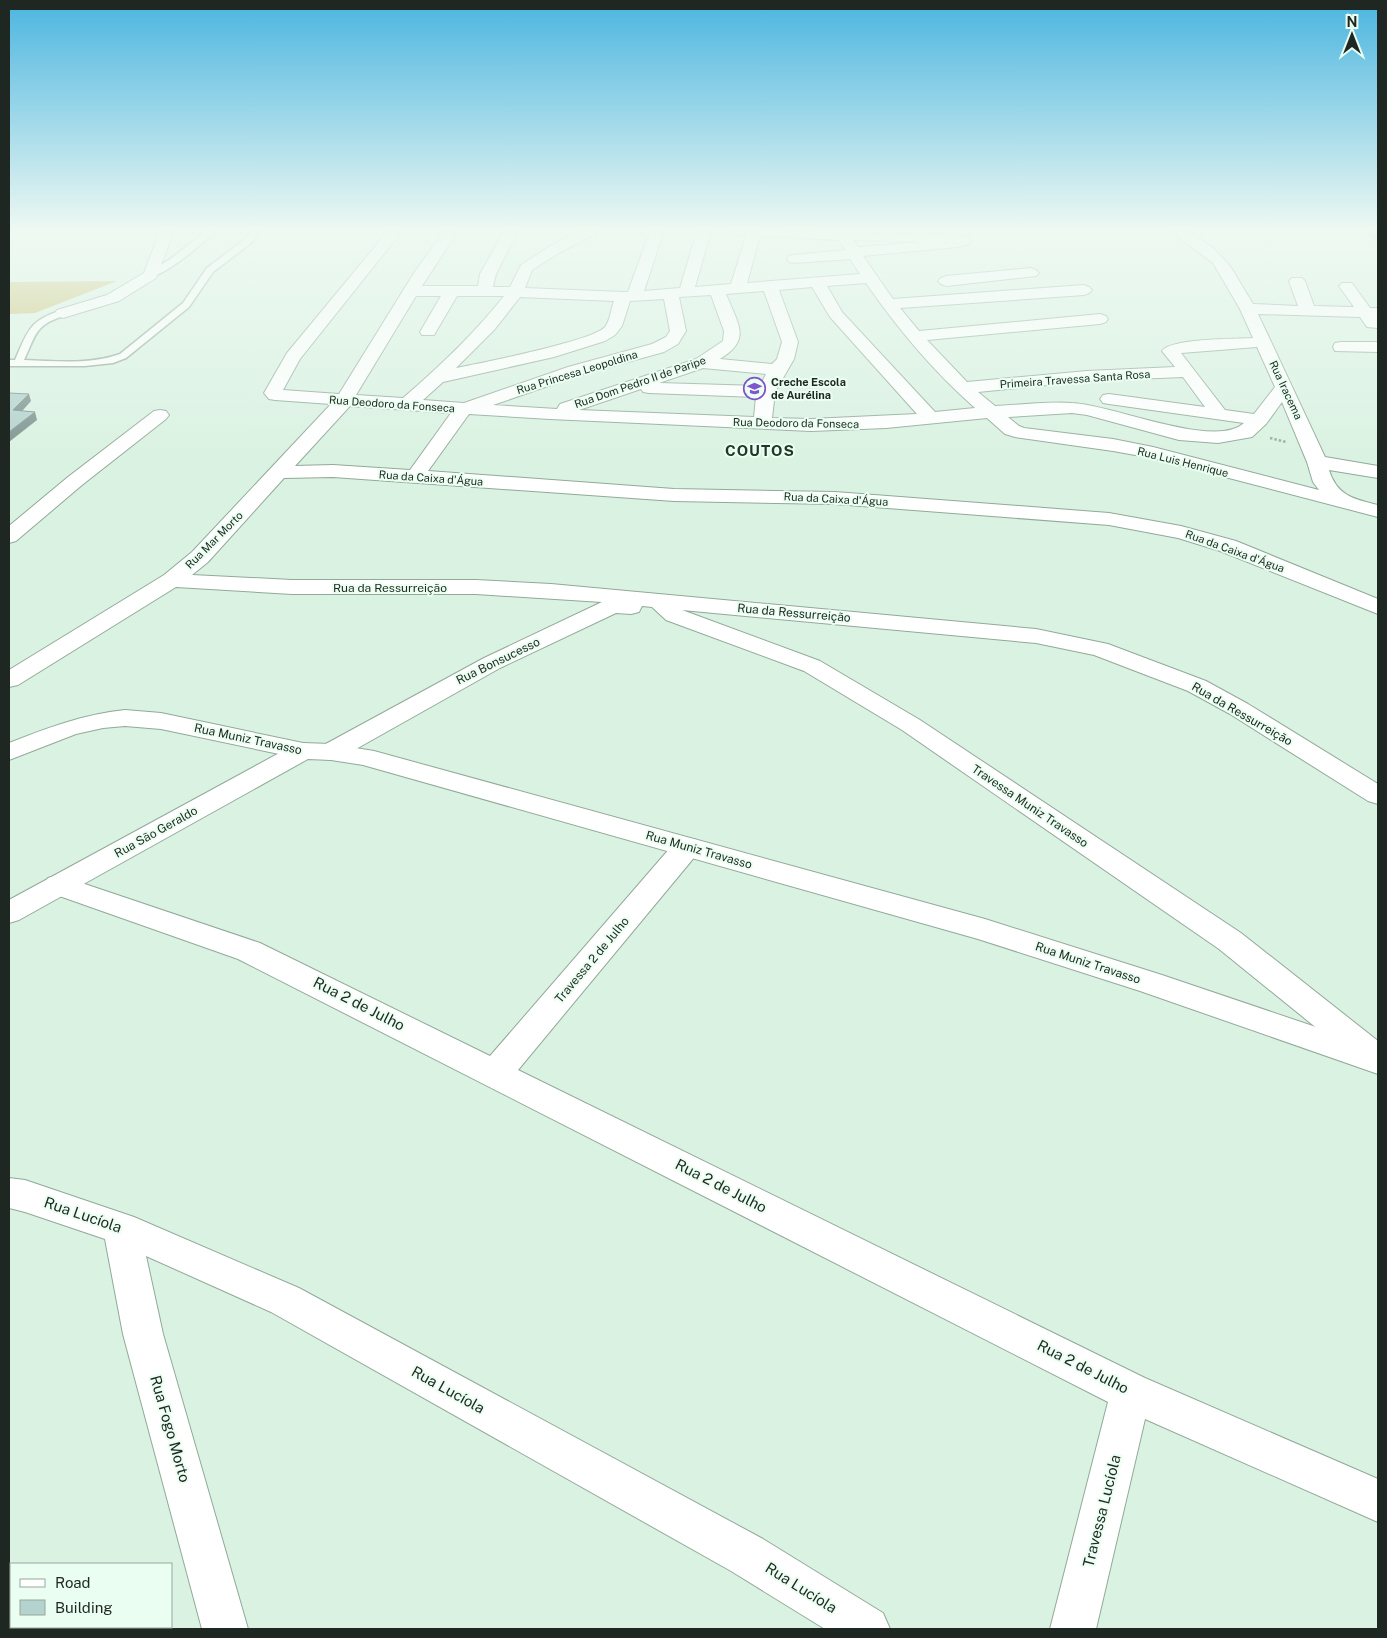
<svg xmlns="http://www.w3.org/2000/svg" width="1387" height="1638" viewBox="0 0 1387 1638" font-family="'Public Sans',sans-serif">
<rect width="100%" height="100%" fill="#daf2e2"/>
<path fill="#c8be6d" d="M117,281l-82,32 -26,1v-32z"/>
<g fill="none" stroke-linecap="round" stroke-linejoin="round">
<defs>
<g id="service">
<path d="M206,231h9c-10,11 -53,47 -67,46v-4l24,-15z"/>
<path d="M253,231h8l-10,12 -38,29 -24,35 -63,51 -13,5 -28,3h-76v-6h6c13,-29 14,-40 48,-50l3,1v4c-31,10 -29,17 -42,45 31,1 66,5 96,-6l63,-51 24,-35 38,-29z"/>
</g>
<g id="minor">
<path d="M160,231h14l-18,47 -37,23 -56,17 -6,-2 -2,-3 2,-3 50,-15 37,-22z"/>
<path d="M388,231h14l-102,128 -17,31 56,4 75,-121 30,-42h14l-36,55h56l2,-12 24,-43h14l-22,43 -3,13h17l11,-22 26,-17 32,-17h18l-2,3 -38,20 -25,16 -7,18 98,4h5l22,-61h14l-20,60 36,-3 17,-57h14l-16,56 36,-3 15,-48 -17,-2 -2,-3 229,3 13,4 2,3 -2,3 -12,3 -94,9 30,43 191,-14 5,2 3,3 -3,3 -5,2 -184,13 19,23 181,-17 6,2 2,3 -2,3 -6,2 -173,16 40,42 120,-11 88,-4 -13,-16c9,-13 74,-12 91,-13l-13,-29 -27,-46 -43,-32h17l25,16 18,19 23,38 45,2 -9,-25 3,-3h10l3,3 9,25 40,1 -15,-21 3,-3h10l18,25h8v20l-11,-1 -7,-10 -102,-3 67,143 53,9v12l-49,-8c8,26 25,29 49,35v12l-226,-59 -39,-7 -98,-14 -10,-3 -18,-16 -101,10 -75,3 -261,-12 -81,-5 -41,57 246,18 161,3 274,21 72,13 55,15 142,58v15l-158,-63 -42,-13 -69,-13 -274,-21 -161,-3 -341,-24 -49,1 -76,84 -16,13 100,5h184l75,4 485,45 72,15 98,37 42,23 130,80v20l-10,-3 -138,-87 -42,-23 -94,-36 -58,-12 -354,-33 138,51 100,59 321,213 137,108v31l-12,-4 -147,-119 -317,-219 -98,-59 -138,-51 -14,-13 -10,-1 -3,6 -8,2 -15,-1 -116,55 -160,90 -9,2 -9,-2 -4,-6 4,-6 162,-88 118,-56 -126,-8h-184l-116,-7 -158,98 -9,2v-17l155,-95 28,-23 139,-148 -56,-4 -6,-1 -5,-6 23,-40zM760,236l79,4 6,10 -51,5 -5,1 -2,3 2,3 5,1 56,-4 10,15 -113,9zM854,240l68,2 -64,5zM866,283c31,45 67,88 109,125l-40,4 -93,-100 -15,-26zM812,287l18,30 87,97 -106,5 -39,-1 3,-26 19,-33 4,-17 -19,-52zM764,291l18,51 -5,17 -5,5 -52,-5c33,-20 17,-36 6,-65zM711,295l13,36 -1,10 -27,18 -136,45 -3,5 -64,-4 87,-30 84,-23 14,-8 8,-13 -7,-34zM416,296h25l-21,36 2,3h12l23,-39h47c-30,38 -65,71 -101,102l-47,-3zM520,297l94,4c-3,8 -4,20 -9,26 -12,14 -124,36 -149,41l39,-39zM664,299l6,32 -4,6 -14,7 -84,23 -104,36 -41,-3 20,-18 111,-25 51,-16 10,-6 7,-9 8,-25zM1257,347l18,40 -21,27 -29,-4 -44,-57zM703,368l63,6 -6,12 -101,-3zM1183,377l22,30 -96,-13 -6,1 -3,4 3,4 6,1 135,19c-29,27 -133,-19 -172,-20 -25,-2 -51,2 -77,3l-17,-14 109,-11zM641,389l2,3 6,1 107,4 -2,20 -175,-7zM1282,402l25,60 6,20 6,8 -166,-43 -40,-8 -89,-11 -5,-2 -11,-9 64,-4 15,2 92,25 39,3 34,-6 14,-13zM350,406l101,7 -41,57 -77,-5 -38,1z"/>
<path d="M1031,268l5,2 3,3 -3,3 -90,10 -5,-2 -3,-3 3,-3 5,-2z"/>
<path d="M1341,342h37v10l-43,-1 -2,-4 2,-4z"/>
<path d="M160,410l6,1 3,4 -3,4 -84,66 -66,56 -7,2v-17l59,-49 86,-66z"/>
<path d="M125,710l36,3 142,30 9,2 4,6 -4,6 -9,2 -142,-30 -36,-3 -22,2 -27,6 -67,26v-17c38,-15 75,-29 116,-33z"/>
<path d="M687,838l10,2 4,7 -4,7 -179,216 627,308 233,101v43l-233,-103 -49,210h-46l58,-227 -870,-443 -190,-67 -5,-7 5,-7 10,-3 202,68 230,113 187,-216z"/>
<path d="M9,1178l16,2 109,37 165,71 464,251 120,74 7,16h-65l-94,-58 -460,-259 -125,-56 17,78 85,295h-46l-79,-295 -18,-95 -80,-27 -16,-4z"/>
</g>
<path id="tertiary" d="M303,743l28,1 43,7 611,168 177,56 216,73v26l-238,-83 -162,-52 -615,-174 -32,-5 -23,-1 -289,161 -10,3v-23l285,-155z"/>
</defs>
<use href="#service" stroke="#92a99a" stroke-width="3"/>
<use href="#minor" stroke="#92a99a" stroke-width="2"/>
<use href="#tertiary" stroke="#92a99a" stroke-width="2"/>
<path stroke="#98ab9e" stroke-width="2.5" stroke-dasharray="2.5 2" stroke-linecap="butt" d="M1270,438l16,4"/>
<use href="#service" fill="#fff" fill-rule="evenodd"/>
<use href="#minor" fill="#fff" fill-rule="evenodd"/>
<use href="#tertiary" fill="#fff" fill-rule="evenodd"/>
</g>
<path fill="#9bb5b1" d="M1364,231h14v12z"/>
<g fill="#7e9390">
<path d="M29,394l2,7 -15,17 -3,-8z"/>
<path d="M35,412l2,8 -28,22v-10z"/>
</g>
<path fill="#b4d2ce" stroke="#7e9390" d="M9,393l20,1 -16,16 22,2 -26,20z"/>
<linearGradient id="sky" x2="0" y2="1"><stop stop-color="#4bb5e0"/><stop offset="0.5" stop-color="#eef9f2"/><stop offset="1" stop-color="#eef9f2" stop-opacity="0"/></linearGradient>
<rect width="1387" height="460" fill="url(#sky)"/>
<defs>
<symbol id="school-ring" viewBox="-11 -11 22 22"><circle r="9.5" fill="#eafef1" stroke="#8054cd" stroke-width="1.5"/><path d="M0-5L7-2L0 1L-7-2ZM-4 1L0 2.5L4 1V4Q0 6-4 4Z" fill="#8054cd"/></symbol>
</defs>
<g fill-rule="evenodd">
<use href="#school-ring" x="742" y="376" width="25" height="25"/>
</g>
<g text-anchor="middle" stroke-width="4" stroke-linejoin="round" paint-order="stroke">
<g font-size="11" fill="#1e2721" stroke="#eafef1">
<text transform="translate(577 372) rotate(-17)" y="4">Rua Princesa Leopoldina</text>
<text transform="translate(1075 379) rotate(-4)" y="4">Primeira Travessa Santa Rosa</text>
<text transform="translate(640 382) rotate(-19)" y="4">Rua Dom Pedro II de Paripe</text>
<text transform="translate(1286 390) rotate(65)" y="4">Rua Iracema</text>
<text transform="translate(392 404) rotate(4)" y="4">Rua Deodoro da Fonseca</text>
<text transform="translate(796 423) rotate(1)" y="4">Rua Deodoro da Fonseca</text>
<text transform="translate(1183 462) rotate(14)" y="4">Rua Luis Henrique</text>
<text transform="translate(431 478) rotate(4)" y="4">Rua da Caixa d'Água</text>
<text transform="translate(836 499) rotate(3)" y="4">Rua da Caixa d'Água</text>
<text transform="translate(214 540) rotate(-45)" y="4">Rua Mar Morto</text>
<text transform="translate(1235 551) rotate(20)" y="4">Rua da Caixa d'Água</text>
</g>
<g font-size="11" font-weight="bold" fill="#1e2721" stroke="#eafef1" text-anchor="start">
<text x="771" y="386">Creche Escola<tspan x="771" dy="13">de Aurélina</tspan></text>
</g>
<g font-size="12" fill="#1e2721" stroke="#eafef1">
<text x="390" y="592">Rua da Ressurreição</text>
<text transform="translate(794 613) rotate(5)" y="4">Rua da Ressurreição</text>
<text transform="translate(498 661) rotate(-26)" y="4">Rua Bonsucesso</text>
<text transform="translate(1242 714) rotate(30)" y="4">Rua da Ressurreição</text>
<text transform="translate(248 739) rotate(12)" y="4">Rua Muniz Travasso</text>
<text transform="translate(1030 806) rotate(34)" y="4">Travessa Muniz Travasso</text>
<text transform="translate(156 832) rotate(-29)" y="4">Rua São Geraldo</text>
<text transform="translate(699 850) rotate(16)" y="4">Rua Muniz Travasso</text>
<text transform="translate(592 960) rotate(-50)" y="4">Travessa 2 de Julho</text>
<text transform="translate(1088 963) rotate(18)" y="4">Rua Muniz Travasso</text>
</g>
<g font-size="15" font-weight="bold" letter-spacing="1" fill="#22362a" stroke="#eafef1">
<text x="760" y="456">COUTOS</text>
</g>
<g font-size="15" fill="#1e2721" stroke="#eafef1">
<text transform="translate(359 1004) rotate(27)" y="5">Rua 2 de Julho</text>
<text transform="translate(721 1186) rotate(27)" y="5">Rua 2 de Julho</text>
<text transform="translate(83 1215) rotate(19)" y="5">Rua Lucíola</text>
<text transform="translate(1083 1367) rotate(27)" y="5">Rua 2 de Julho</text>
<text transform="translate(448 1390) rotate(29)" y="5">Rua Lucíola</text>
<text transform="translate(170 1429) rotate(74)" y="5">Rua Fogo Morto</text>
<text transform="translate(1102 1511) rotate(-76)" y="5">Travessa Lucíola</text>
<text transform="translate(801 1588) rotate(32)" y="5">Rua Lucíola</text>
</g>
</g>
<rect width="1387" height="1638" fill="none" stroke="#1e2721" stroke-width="20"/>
<rect x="10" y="1563" width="162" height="65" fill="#eafef1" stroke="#98a89e"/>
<rect x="20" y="1579" width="25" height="8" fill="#ffffff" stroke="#98a89e"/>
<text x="55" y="1588" font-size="15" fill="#1e2721">Road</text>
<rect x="20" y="1600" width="25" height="15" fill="#b4d2ce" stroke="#98a89e"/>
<text x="55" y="1613" font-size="15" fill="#1e2721">Building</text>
<g transform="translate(1352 35)" stroke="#eafef1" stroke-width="4" paint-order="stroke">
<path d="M0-4L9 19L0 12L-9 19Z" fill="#1e2721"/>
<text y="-8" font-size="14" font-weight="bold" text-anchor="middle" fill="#1e2721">N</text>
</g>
</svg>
